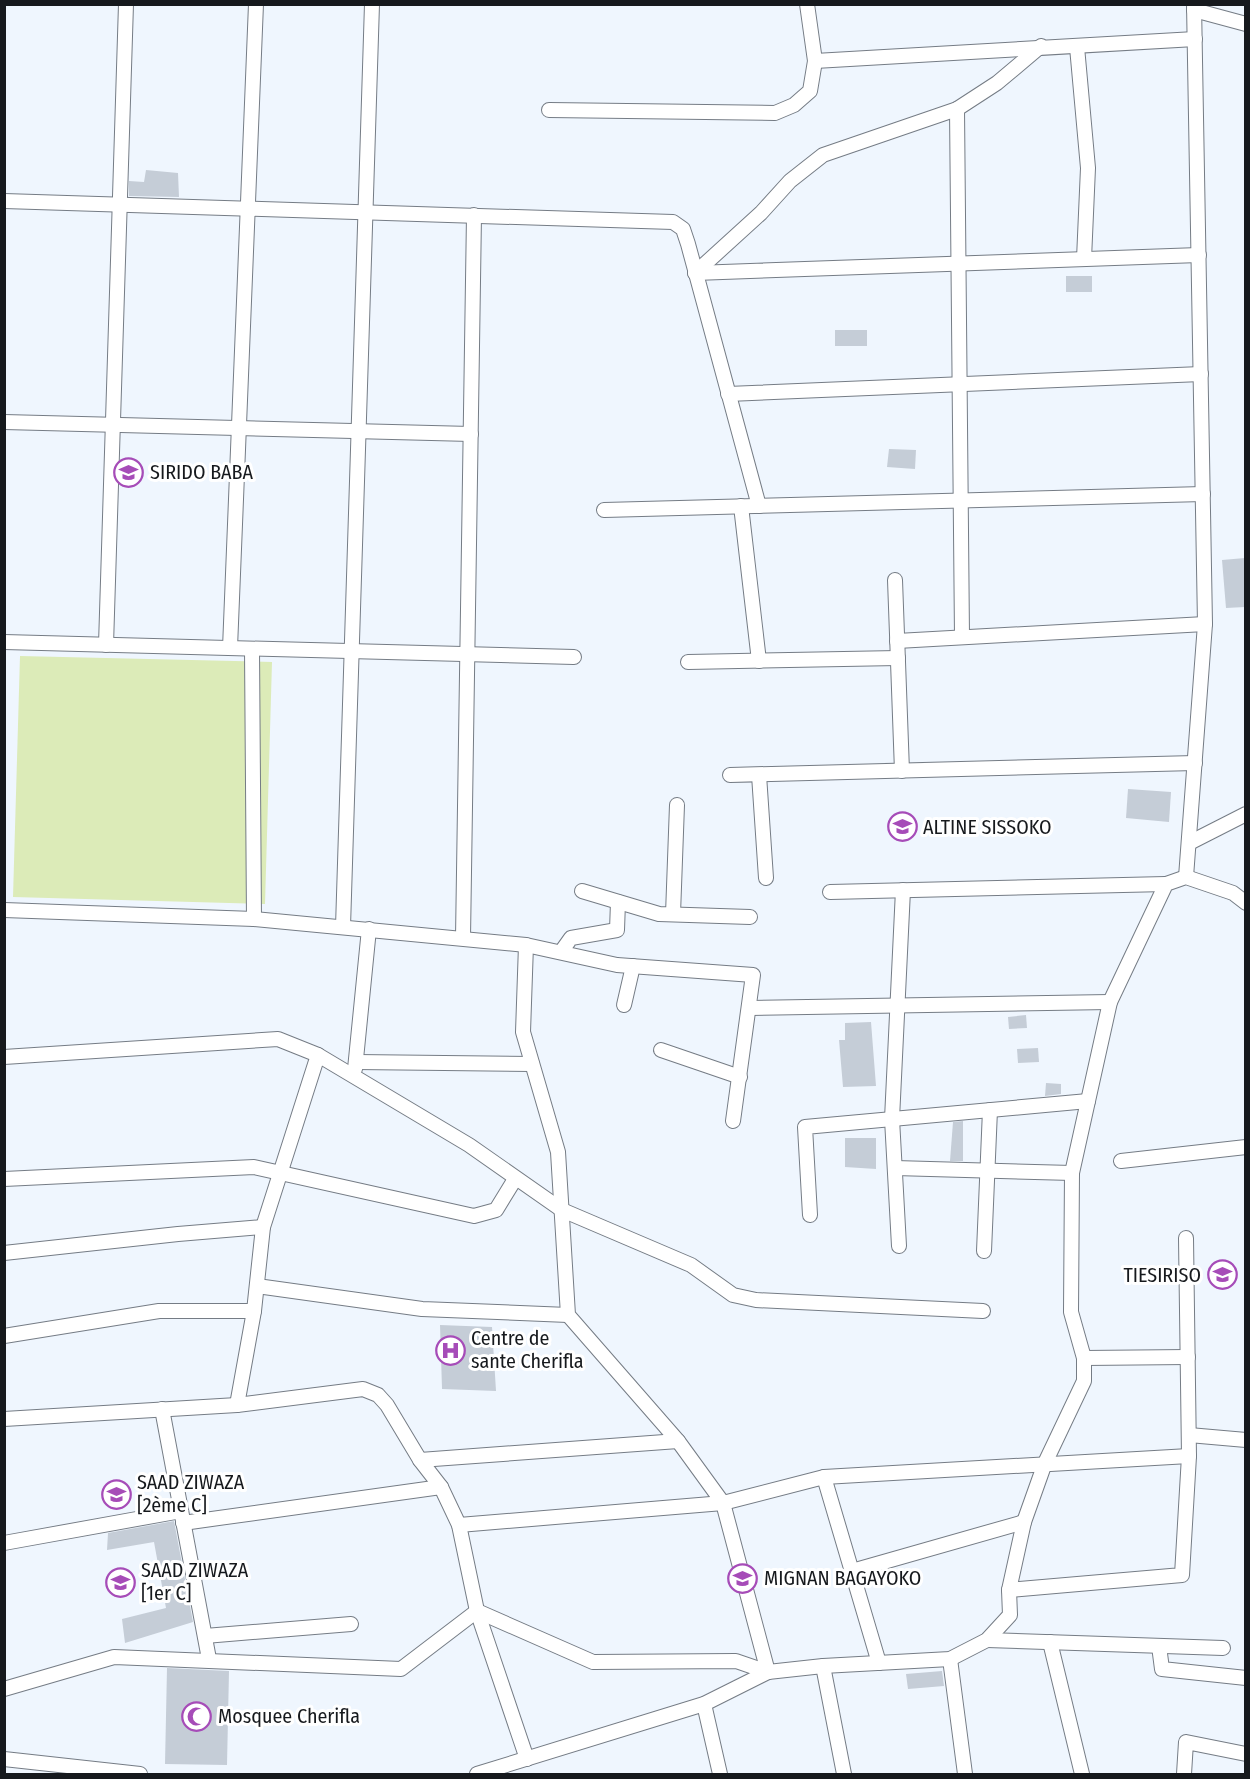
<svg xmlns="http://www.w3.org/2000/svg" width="1250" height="1779" viewBox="0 0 1250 1779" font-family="'Fira Sans Condensed',sans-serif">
<rect width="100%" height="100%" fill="#eff6fe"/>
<path fill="#dcebb8" d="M20,656l252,6 -7,242 -252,-7z"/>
<g fill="#c5cdd7">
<path d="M146,170l32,3 1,24 -50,-1v-15l15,1z"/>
<rect x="1066" y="276" width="26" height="16"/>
<rect x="835" y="330" width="32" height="16"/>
<path d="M889,449l27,1 -1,19 -28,-2z"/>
<path d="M1245,558v49l-19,1 -4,-48z"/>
<path d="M1128,789l43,3 -2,30 -43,-4z"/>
<path d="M1026,1015l1,13 -18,1 -1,-12z"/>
<path d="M871,1022l5,64 -33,1 -4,-47h6v-17z"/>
<path d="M1038,1048l1,14 -21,1 -1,-14z"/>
<path d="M1046,1083l15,1v10l-16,2z"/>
<path d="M963,1121v40h-13l3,-39z"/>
<path d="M845,1138h31v31l-31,-2z"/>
<path d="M440,1325l52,2 4,64 -54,-2z"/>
<path d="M174,1521l19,101 -68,21 -3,-24 44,-11 -12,-66 -47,8 1,-17z"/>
<path d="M167,1668l62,3 -2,94 -62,-1z"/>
<path d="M942,1671l2,15 -36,3 -2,-15z"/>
</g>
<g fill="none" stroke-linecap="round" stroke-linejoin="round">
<defs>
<g id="minor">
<path d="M1194,10l52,14"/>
<path d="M1077,47l11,121 -4,91"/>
<path d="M815,61l380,-22"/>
<path d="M957,109l5,528"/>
<path d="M549,110l226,3 19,-8 16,-14 5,-30 -8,-57"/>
<path d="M4,201l669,21 10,7 5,15 71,262"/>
<path d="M695,273l504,-18"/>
<path d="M695,273l66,-60 29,-32 33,-26 134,-46 40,-26 44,-37"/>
<path d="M728,394l473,-20"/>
<path d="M4,422l467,12"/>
<path d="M741,506l18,155"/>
<path d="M604,510l599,-16"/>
<path d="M895,580l7,191"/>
<path d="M897,641l308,-17"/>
<path d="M4,642l570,15"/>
<path d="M106,645l20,-641"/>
<path d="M230,648l26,-644"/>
<path d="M252,649l2,270"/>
<path d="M688,662l210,-4"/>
<path d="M730,775l465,-12"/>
<path d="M759,775l7,103"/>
<path d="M1189,843l57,-29"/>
<path d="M1186,877l19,-253 -11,-620"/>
<path d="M582,891l77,23 91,3"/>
<path d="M830,892l336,-8"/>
<path d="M4,910l250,9 272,26 91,20 136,10 -20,146"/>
<path d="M673,914l4,-109"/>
<path d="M343,927l29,-923"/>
<path d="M463,938l11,-723"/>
<path d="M526,945l-3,87 35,120 10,163 110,126 45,62 45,169"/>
<path d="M561,952l10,-14 46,-8 1,-28"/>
<path d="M624,1005l9,-39"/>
<path d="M750,1008l360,-6"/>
<path d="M661,1050l79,27"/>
<path d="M318,1055l151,90 93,65 129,55 42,30 23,5 227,11"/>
<path d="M4,1057l274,-18 40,16 -55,172 -9,84 -17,94"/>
<path d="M356,1062l176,2"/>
<path d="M355,1069l14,-140"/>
<path d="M1121,1161l125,-14"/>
<path d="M895,1168l177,5"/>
<path d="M4,1179l250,-12 220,49 22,-6 19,-31"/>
<path d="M810,1215l-5,-88 283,-26"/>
<path d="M899,1246l-7,-127 11,-229"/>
<path d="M984,1251l6,-141"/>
<path d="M4,1253l174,-19 85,-7"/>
<path d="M257,1286l165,23 146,6"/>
<path d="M4,1336l155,-25h95"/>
<path d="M1084,1358l104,-1"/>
<path d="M162,1409l47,250"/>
<path d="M4,1419l233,-14 126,-16 15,6 9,10 33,55 21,27 18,38 18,86 50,148"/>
<path d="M1189,1435l57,5"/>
<path d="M420,1460l258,-19"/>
<path d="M824,1477l55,186"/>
<path d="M183,1523l258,-36"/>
<path d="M459,1525l264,-22 101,-26 365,-21"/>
<path d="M4,1543l177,-32"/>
<path d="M852,1571l172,-49"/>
<path d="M1009,1590l173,-15 7,-119 -3,-218"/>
<path d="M205,1636l146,-12"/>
<path d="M987,1640l236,8"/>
<path d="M1050,1642l32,132"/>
<path d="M1159,1646l3,23 84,9"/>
<path d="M950,1659l15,115"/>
<path d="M823,1666l21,108"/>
<path d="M4,1689l110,-32 287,12 76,-58 116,51 143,-1 32,11"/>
<path d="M704,1704l16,70"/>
<path d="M4,1759l136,15"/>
<path d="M477,1774l227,-70 64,-32 55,-6 127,-7 37,-19 23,-25 -1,-25 15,-68 21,-59 39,-82v-23l-13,-46 1,-139 38,-171 56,-118 20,-7 47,16 13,10"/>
<path d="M1184,1774l2,-32 60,12"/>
</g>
</defs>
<use href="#minor" stroke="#757c85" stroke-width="16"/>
<use href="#minor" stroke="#fff" stroke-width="14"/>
</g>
<defs>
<symbol id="school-ring" viewBox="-11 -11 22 22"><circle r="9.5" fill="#fff" stroke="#a64cb8" stroke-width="1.5"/><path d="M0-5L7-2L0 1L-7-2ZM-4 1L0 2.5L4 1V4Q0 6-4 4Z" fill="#a64cb8"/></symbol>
<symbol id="hospital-ring" viewBox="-11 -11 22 22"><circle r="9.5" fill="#fff" stroke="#a64cb8" stroke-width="1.5"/><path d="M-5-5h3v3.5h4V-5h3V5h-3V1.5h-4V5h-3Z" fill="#a64cb8"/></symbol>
<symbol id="mosque-ring" viewBox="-11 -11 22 22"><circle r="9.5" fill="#fff" stroke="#a64cb8" stroke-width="1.5"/><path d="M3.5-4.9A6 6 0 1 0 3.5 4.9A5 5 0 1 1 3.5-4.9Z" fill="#a64cb8"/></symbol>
</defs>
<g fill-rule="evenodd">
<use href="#school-ring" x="112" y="456" width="33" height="33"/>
<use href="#school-ring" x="886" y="810" width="33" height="33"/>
<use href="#school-ring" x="1206" y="1258" width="33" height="33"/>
<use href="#hospital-ring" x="434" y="1334" width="33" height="33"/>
<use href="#school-ring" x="100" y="1478" width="33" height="33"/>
<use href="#school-ring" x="726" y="1562" width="33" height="33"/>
<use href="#school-ring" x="104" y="1566" width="33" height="33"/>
<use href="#mosque-ring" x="180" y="1700" width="33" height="33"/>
</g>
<g text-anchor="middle" stroke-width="6" stroke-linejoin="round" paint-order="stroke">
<g font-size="20" fill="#16191d" stroke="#fff" text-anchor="start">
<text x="150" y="479">SIRIDO BABA</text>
<text x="923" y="834">ALTINE SISSOKO</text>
<text x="1201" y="1282" text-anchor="end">TIESIRISO</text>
<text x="471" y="1345">Centre de<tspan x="471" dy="23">sante Cherifla</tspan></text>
<text x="137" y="1489">SAAD ZIWAZA<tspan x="137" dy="23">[2ème C]</tspan></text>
<text x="141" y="1577">SAAD ZIWAZA<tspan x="141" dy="23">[1er C]</tspan></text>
<text x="764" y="1585">MIGNAN BAGAYOKO</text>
<text x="218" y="1723">Mosquee Cherifla</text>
</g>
</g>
<rect width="1250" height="1779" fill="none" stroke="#16191d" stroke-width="12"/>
</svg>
